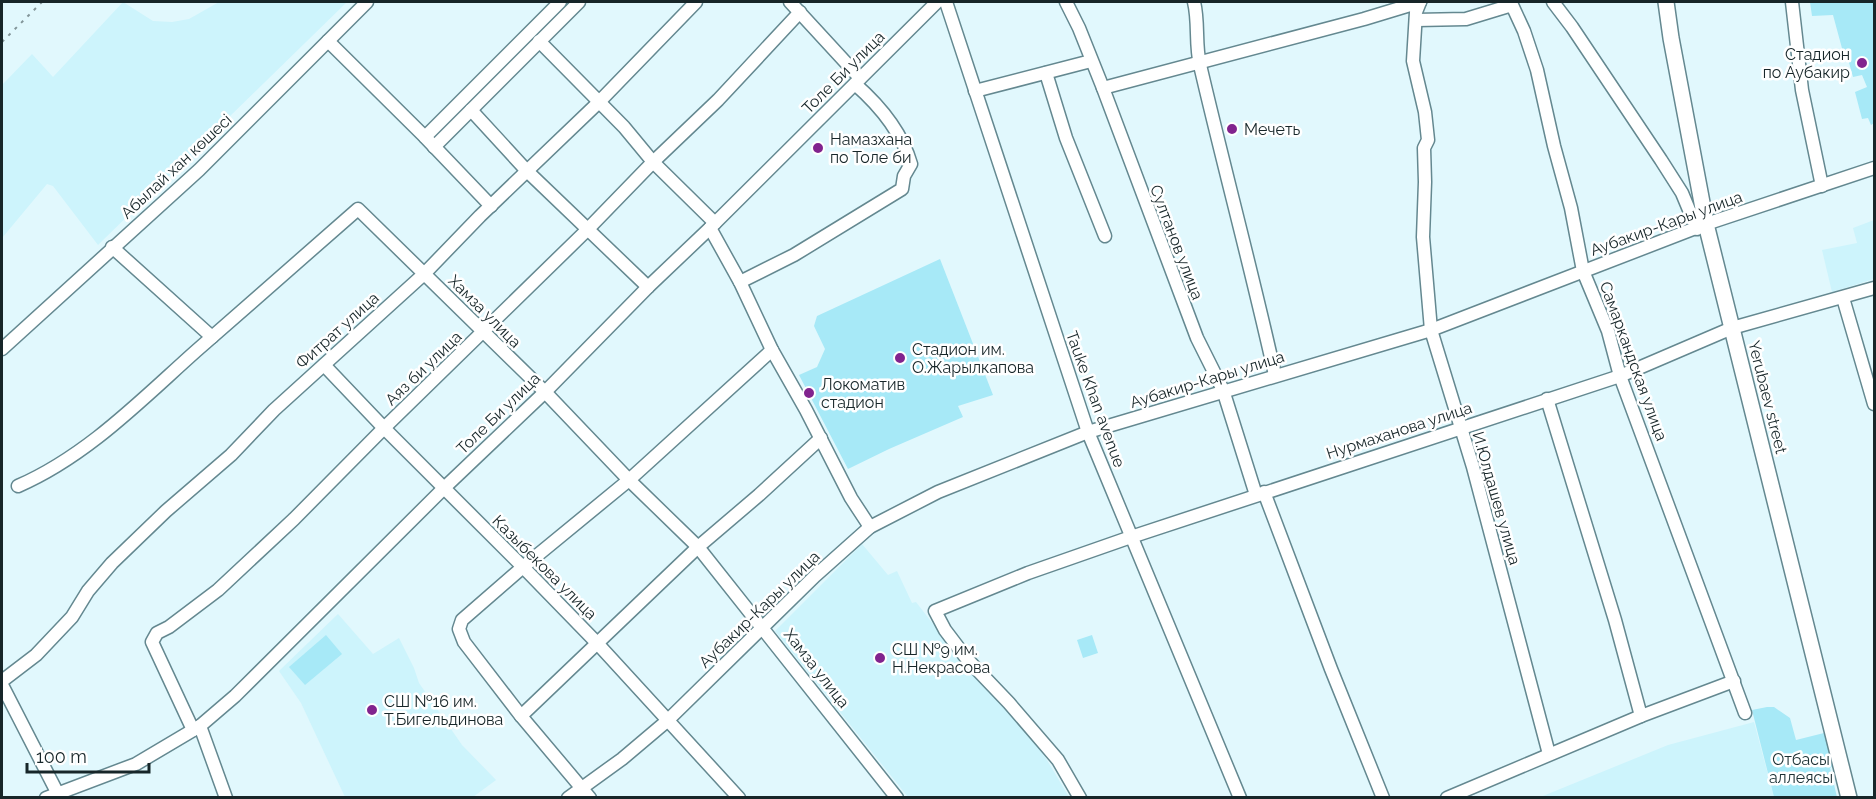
<svg xmlns="http://www.w3.org/2000/svg" width="1876" height="799" viewBox="0 0 1876 799" font-family="Raleway,sans-serif">
<rect width="100%" height="100%" fill="#e1f8fd"/>
<g fill="#cdf4fc">
<path d="M123,2l30,19 19,1 17,-3 30,-17h128l-249,243 -45,-59 -6,-2 -45,54v-153l30,-31 21,23z"/>
<path d="M1874,220v59l-42,13 -10,-42 35,-7 -4,-15z"/>
<path d="M862,544l26,31 9,-4 15,32 4,-1 31,40 75,81 25,37 22,37h-161l-133,-166z"/>
<path d="M338,614l35,40 26,-16 15,30 5,15 43,62 34,35 -23,17h-128l-44,-94 -22,-32z"/>
<path d="M1754,722l20,75 -236,1 130,-53z"/>
</g>
<g fill="#a7e9f7">
<path d="M1810,2h64v121l-3,2 -3,-7 -6,1 -7,-27 12,-5 -5,-12 -9,2 -7,-25h-3l-10,-37 -21,1z"/>
<path d="M940,259l53,136 -35,11 5,11 -74,32 -41,20 -49,-94 18,-8 8,-18 -11,-23 3,-10z"/>
<path d="M326,635l16,19 -37,31 -16,-18z"/>
<path d="M1092,635l6,18 -15,5 -6,-18z"/>
<path d="M1767,707h7l16,11 6,22 32,-8 9,30 -7,6 7,29h-63l-22,-87z"/>
</g>
<g fill="none" stroke-linecap="round" stroke-linejoin="round">
<defs>
<g id="minor">
<path d="M790,2l70,76"/>
<path d="M946,2l142,430 152,366"/>
<path d="M1066,2l13,26 24,60 94,250 26,52 33,105"/>
<path d="M1194,2c5,20 1,42 6,63 24,103 52,206 75,310"/>
<path d="M1420,2l-4,10 -3,49 12,51 3,28 -4,8 1,34 -2,55 8,93 42,137 76,287"/>
<path d="M1553,2l19,25 89,133 21,33 15,36"/>
<path d="M1792,2l10,88 20,96"/>
<path d="M1416,20l50,-1 46,-14 12,26 13,39 17,76 17,62 12,63 25,60 12,45 125,337"/>
<path d="M328,41l97,96 66,69"/>
<path d="M539,41l85,86 29,35 62,61"/>
<path d="M1046,73l20,65 39,98"/>
<path d="M1103,88l261,-69 56,-17"/>
<path d="M975,91l116,-30"/>
<path d="M471,110l56,61 121,116"/>
<path d="M425,137l135,-135"/>
<path d="M434,147l145,-145"/>
<path d="M710,228l30,54 32,68 34,60 45,88 19,29"/>
<path d="M112,247l100,90"/>
<path d="M740,282l54,-27 108,-66 2,-13 7,-12c-9,-31 -32,-59 -56,-80"/>
<path d="M1843,298l31,106"/>
<path d="M2,349l197,-179 168,-168"/>
<path d="M324,365l60,63 139,139 74,76 142,155"/>
<path d="M1547,399l68,221 26,96"/>
<path d="M18,486c69,-30 123,-86 178,-135 54,-48 108,-95 162,-142l187,183 84,88 69,67 199,251"/>
<path d="M1264,492l67,177 52,129"/>
<path d="M2,681l34,-26 36,-38 16,-26 24,-28 54,-52 65,-56 43,-45 150,-136 56,-58 119,-114 97,-100"/>
<path d="M2,685l58,113"/>
<path d="M521,716l177,-169 61,-52 62,-57"/>
<path d="M200,726l26,72"/>
<path d="M193,730l-41,-88 5,-9 12,-6 49,-37 76,-71 90,-91 203,-198 66,-68 65,-62 82,-88"/>
<path d="M46,798l90,-34 64,-38 35,-30 208,-207 102,-97 103,-105 62,-59 227,-226"/>
<path d="M568,798l54,-39 45,-38 148,-145 55,-49 68,-35 150,-60 343,-102 275,-106 168,-56"/>
<path d="M590,798l-69,-82 -57,-74 -5,-13 3,-9 61,-53 106,-87 143,-130"/>
<path d="M1080,798l-22,-38 -49,-57 -42,-44 -22,-29 -10,-19 93,-38 103,-36 489,-161 112,-48 142,-40"/>
<path d="M1447,798l194,-82 93,-35"/>
</g>
<path id="major" d="M1666,2l5,36 35,186 143,574"/>
</defs>
<use href="#minor" stroke="#648890" stroke-width="15"/>
<use href="#major" stroke="#648890" stroke-width="18"/>
<use href="#minor" stroke="#fff" stroke-width="12"/>
<use href="#major" stroke="#fff" stroke-width="15"/>
<path stroke="#829599" stroke-width="2" stroke-dasharray="3 6" stroke-linecap="butt" d="M2,42l40,-40"/>
</g>
<g fill="#81238e" stroke="#fff" stroke-width="2">
<circle cx="1862" cy="63" r="6"/>
<circle cx="1232" cy="129" r="6"/>
<circle cx="818" cy="148" r="6"/>
<circle cx="900" cy="358" r="6"/>
<circle cx="809" cy="393" r="6"/>
<circle cx="880" cy="658" r="6"/>
<circle cx="372" cy="710" r="6"/>
</g>
<g text-anchor="middle" stroke-width="5" stroke-linejoin="round" paint-order="stroke">
<g font-size="16" fill="#172629" stroke="#fff" text-anchor="start">
<text x="1850" y="60" text-anchor="end">Стадион<tspan x="1850" dy="18">по Аубакир</tspan></text>
<text x="1244" y="135">Мечеть</text>
<text x="830" y="145">Намазхана<tspan x="830" dy="18">по Толе би</tspan></text>
<text x="912" y="355">Стадион им.<tspan x="912" dy="18">О.Жарылкапова</tspan></text>
<text x="821" y="390">Локоматив<tspan x="821" dy="18">стадион</tspan></text>
<text x="892" y="655">СШ №9 им.<tspan x="892" dy="18">Н.Некрасова</tspan></text>
<text x="384" y="707">СШ №16 им.<tspan x="384" dy="18">Т.Бигельдинова</tspan></text>
</g>
<g font-size="16" fill="#172629" stroke="#fff">
<text transform="translate(843 72) rotate(-45)" y="6">Толе Би улица</text>
<text transform="translate(176 166) rotate(-43)" y="6">Абылай хан көшесі</text>
<text transform="translate(1666 223) rotate(-20)" y="6">Аубакир-Кары улица</text>
<text transform="translate(1177 242) rotate(69)" y="6">Султанов улица</text>
<text transform="translate(485 311) rotate(45)" y="6">Хамза улица</text>
<text transform="translate(337 330) rotate(-42)" y="6">Фитрат улица</text>
<text transform="translate(1634 361) rotate(70)" y="6">Самаркандская улица</text>
<text transform="translate(423 368) rotate(-44)" y="6">Аяз би улица</text>
<text transform="translate(1207 379) rotate(-17)" y="6">Аубакир-Кары улица</text>
<text transform="translate(1768 397) rotate(76)" y="6">Yerubaev street</text>
<text transform="translate(1096 399) rotate(70)" y="6">Tauke Khan avenue</text>
<text transform="translate(498 413) rotate(-44)" y="6">Толе Би улица</text>
<text transform="translate(1399 430) rotate(-18)" y="6">Нурмаханова улица</text>
<text transform="translate(1497 498) rotate(74)" y="6">И.Юлдашев улица</text>
<text transform="translate(545 567) rotate(45)" y="6">Казыбекова улица</text>
<text transform="translate(759 609) rotate(-44)" y="6">Аубакир-Кары улица</text>
<text transform="translate(817 668) rotate(52)" y="6">Хамза улица</text>
</g>
<g font-size="16" fill="#1b3034" stroke="#fff">
<text x="1801" y="765">Отбасы<tspan x="1801" dy="18">аллеясы</tspan></text>
</g>
</g>
<rect width="1876" height="799" fill="none" stroke="#172629" stroke-width="6"/>
<path d="M27 763v9h122v-9" fill="none" stroke="#172629" stroke-width="3"/>
<text x="36" y="763" font-size="18" fill="#172629" stroke="#ffffff" stroke-width="4.5" paint-order="stroke">100 m</text>
</svg>
